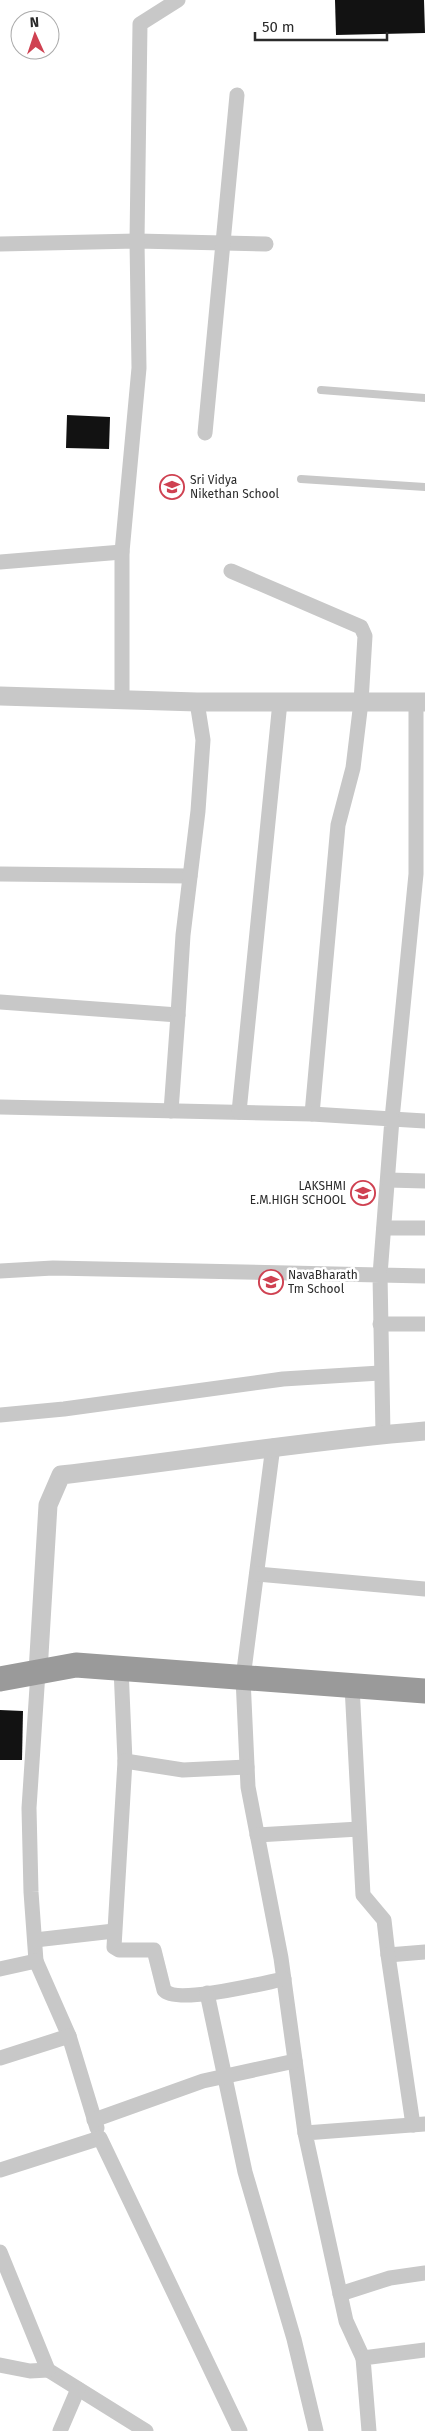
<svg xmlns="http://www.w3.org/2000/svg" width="425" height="2431" viewBox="0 0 425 2431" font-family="'Fira Sans',sans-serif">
<rect width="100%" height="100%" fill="#fff"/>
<g fill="#121212">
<path d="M335,0h89l1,33 -89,2z"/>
<path d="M67,415l43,2 -1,32 -43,-1z"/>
<path d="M0,1710l23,1 -1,49h-22z"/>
</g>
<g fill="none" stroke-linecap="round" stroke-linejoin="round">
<g stroke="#c8c8c8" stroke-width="8">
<path d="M321,390l104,8"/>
<path d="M301,479l124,8"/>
</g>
<g stroke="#c8c8c8" stroke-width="15">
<path d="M0,244l137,-3 129,3"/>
<path d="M205,433l32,-338"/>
<path d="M0,562l122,-10"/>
<path d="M231,571l130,56 4,9 -4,66 -8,66 -15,57 -26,289"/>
<path d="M122,699v-147l17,-184 -2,-127 3,-217 38,-24"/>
<path d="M416,701v173l-24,245 33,2"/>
<path d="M0,874l190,2"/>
<path d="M0,1002l178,13 5,-80 15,-124 5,-71 -6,-38"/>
<path d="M0,1107l312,7 80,5 -12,156 45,1"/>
<path d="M171,1111l7,-96"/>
<path d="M239,1112l41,-410"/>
<path d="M388,1180l37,1"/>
<path d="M384,1228h41"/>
<path d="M0,1271l53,-3 327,7 3,159"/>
<path d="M380,1324h45"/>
<path d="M0,1415l64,-6 219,-30 97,-6"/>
<path d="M273,1446l-30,232 5,109 33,171 24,175"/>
<path d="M257,1574l168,15"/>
<path d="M121,1668l4,93 58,9 64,-3"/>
<path d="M352,1686l11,209 21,25 4,35 37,-3"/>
<path d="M125,1761l-11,186 5,3h35l10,40c12,15 99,-7 120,-11"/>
<path d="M257,1835l102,-6"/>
<path d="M35,1940l79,-9"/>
<path d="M388,1955l25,170"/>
<path d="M36,1961l-5,-69 -2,-84 9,-136"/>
<path d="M0,1969l36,-8 33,75"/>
<path d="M207,1993l38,179 49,167 22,92"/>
<path d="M0,2058l69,-22 28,92"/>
<path d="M94,2120l109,-39 92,-20"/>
<path d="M0,2170l100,-32 140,293"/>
<path d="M0,2252l48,118 98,61"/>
<path d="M340,2294l50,-16 35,-5"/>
<path d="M363,2358l-17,-37 -41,-188 120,-9"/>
<path d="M0,2365l30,6 18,-1"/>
<path d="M60,2431l18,-42"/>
<path d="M369,2431l-6,-73 62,-8"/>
</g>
<g stroke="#c8c8c8" stroke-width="19">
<path d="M0,696l197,6h228"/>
<path d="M38,1672l10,-167 13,-30c122,-14 242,-34 364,-44"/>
</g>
<path stroke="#9a9a9a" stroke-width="25" d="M0,1679l76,-14 349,26"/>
</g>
<defs>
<symbol id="school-ring" viewBox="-11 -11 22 22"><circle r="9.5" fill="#fff" stroke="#cf4151" stroke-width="1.5"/><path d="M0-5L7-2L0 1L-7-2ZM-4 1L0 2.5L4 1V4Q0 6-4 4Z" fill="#cf4151"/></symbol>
</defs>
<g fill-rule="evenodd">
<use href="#school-ring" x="158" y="473" width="28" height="28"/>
<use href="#school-ring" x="349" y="1179" width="28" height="28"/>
<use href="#school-ring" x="257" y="1268" width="28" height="28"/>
</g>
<g text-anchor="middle" stroke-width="5" stroke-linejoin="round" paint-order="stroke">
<g font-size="12" fill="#2b2b2b" stroke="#fff" text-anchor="start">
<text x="190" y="484">Sri Vidya<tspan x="190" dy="14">Nikethan School</tspan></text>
<text x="346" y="1190" text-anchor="end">LAKSHMI<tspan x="346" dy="14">E.M.HIGH SCHOOL</tspan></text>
<text x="288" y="1279">NavaBharath<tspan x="288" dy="14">Tm School</tspan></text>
</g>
</g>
<g transform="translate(35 35) rotate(357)"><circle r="24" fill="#ffffff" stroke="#aaaaaa"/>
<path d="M0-4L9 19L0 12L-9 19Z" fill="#cf4151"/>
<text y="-8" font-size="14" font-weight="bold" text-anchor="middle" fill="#2b2b2b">N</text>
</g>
<path d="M255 32v8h132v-8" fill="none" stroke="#2b2b2b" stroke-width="2.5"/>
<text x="262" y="32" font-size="15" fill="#2b2b2b" stroke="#ffffff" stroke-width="4" paint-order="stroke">50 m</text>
</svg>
